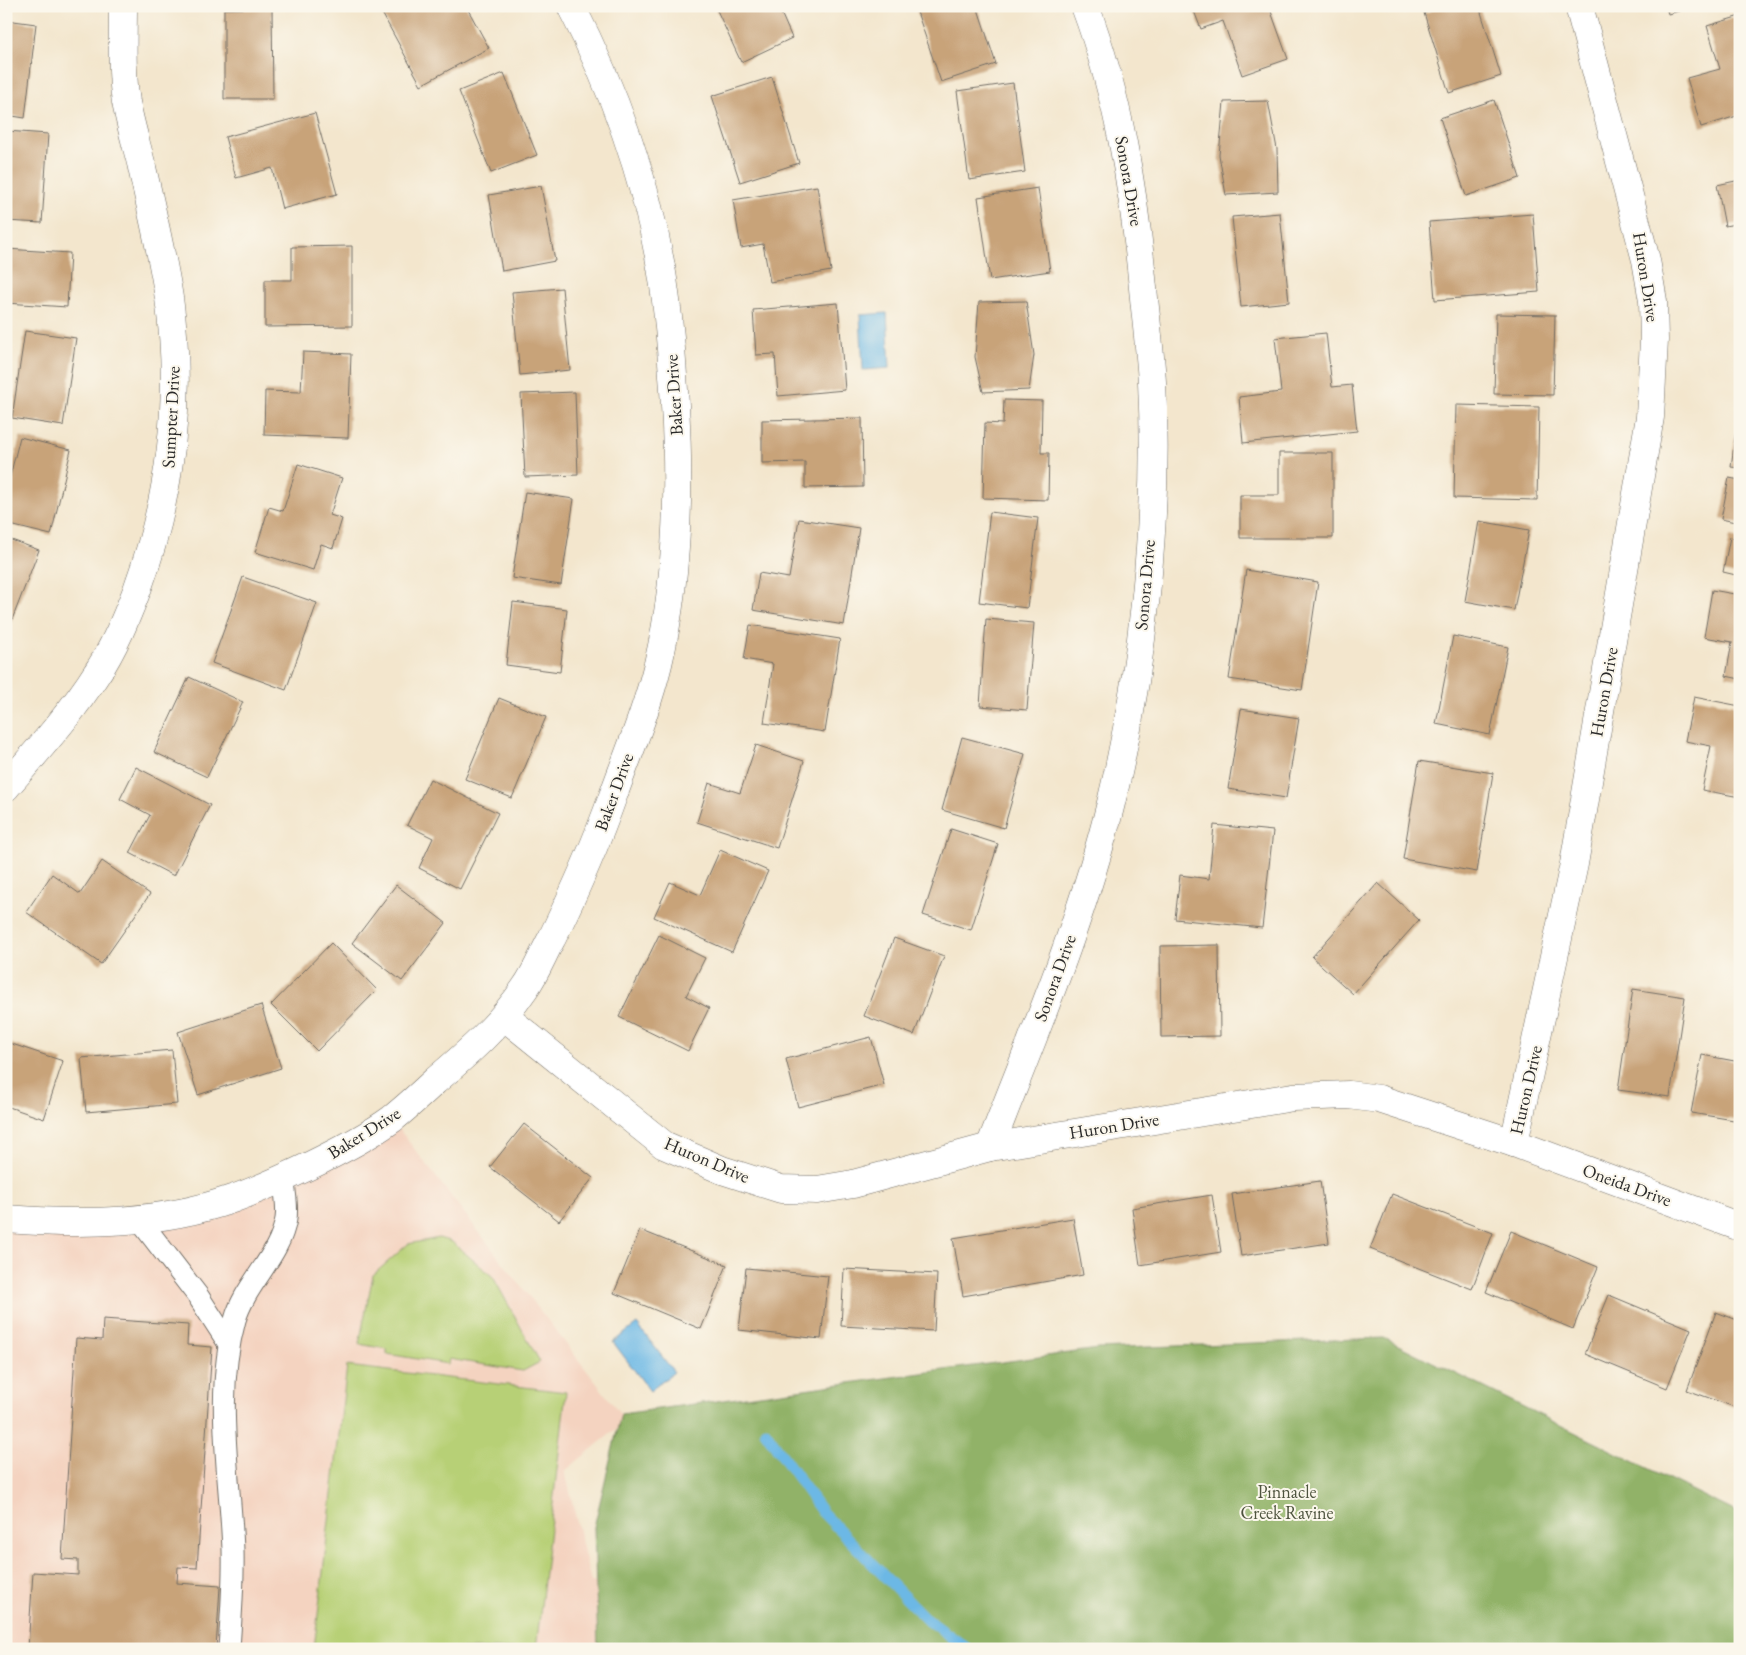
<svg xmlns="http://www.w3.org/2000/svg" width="1746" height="1655" viewBox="0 0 1746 1655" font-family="'EB Garamond',serif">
<rect width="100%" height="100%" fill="#fbf7ec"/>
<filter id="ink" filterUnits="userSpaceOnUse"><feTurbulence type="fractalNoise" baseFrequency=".02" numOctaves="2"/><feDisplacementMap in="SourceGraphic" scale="10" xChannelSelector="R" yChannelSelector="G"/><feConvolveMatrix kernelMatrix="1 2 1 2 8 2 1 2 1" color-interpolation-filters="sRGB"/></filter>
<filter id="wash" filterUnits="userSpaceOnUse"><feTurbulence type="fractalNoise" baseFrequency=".0096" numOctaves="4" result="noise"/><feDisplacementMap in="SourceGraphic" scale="20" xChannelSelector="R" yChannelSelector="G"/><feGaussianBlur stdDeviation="1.12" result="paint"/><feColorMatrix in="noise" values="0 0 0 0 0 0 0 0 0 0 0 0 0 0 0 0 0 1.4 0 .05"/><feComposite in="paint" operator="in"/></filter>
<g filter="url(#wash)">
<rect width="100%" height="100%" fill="#f3e6cd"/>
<path fill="#f4d3c0" d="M391,1119l235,302 -61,50 26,111 559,67h-1144v-430l181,-8z"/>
<g fill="#b7d076" stroke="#717e50">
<path d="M439,1238l13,4 41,35 47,85 -17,9 -74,-12 -1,5 -61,-10v-5l-28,-5 14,-69 35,-31z"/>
<path d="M347,1366l219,26 -30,257h-222z"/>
</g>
<path fill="#91b267" stroke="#5e6e49" d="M1384,1338l356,176v135h-1142l-4,-122 27,-113 477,-65z"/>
<g fill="#6cb8e5" stroke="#4c7288">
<path d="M887,313l3,55 -27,2 -3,-55z"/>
<path d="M637,1324l37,48 -24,19 -37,-49z"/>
</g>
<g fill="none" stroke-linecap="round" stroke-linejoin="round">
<path stroke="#6cb8e5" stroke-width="11" d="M765,1431l57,81 103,106 43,31"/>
</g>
<g id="blocks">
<g fill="#c8a379">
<path d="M395,6h71l23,42 -68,37 -39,-72z"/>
<path d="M715,6h63l14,32 -51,24z"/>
<path d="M915,6h62l19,58 -55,18z"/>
<path d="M1192,6h77l19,53 -46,16 -19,-54 -22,8z"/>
<path d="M1445,6h34l22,70 -52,17 -25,-80z"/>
<path d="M1666,6h28v1l-26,7z"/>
<path d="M272,8l1,91h-49v-90z"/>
<path d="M1740,16v99l-39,12 -14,-49 33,-9 -13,-43z"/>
<path d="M6,20l30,4 -11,94 -19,-3z"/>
<path d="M504,73l33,82 -46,18 -32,-82z"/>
<path d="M772,77l27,86 -59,19 -28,-86z"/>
<path d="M1013,83l12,89 -56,8 -12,-89z"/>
<path d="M1494,100l26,78 -54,18 -26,-78z"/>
<path d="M1268,101l9,48 1,43 -52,3 -7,-40 5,-53z"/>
<path d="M315,113l22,81 -55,15 -10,-41 -36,10 -11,-41z"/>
<path d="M6,131l42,3 -6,89 -36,-2z"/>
<path d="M1740,180v43l-15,3 -8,-41z"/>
<path d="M541,186l14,75 -53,10 -13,-76z"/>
<path d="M817,186l14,85 -61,11 -7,-38 -22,4 -8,-48z"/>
<path d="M1038,188l12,83 -60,9 -12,-83z"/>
<path d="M1280,213l9,89 -48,5 -9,-90z"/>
<path d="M1533,214l6,78 -104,8 -6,-78z"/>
<path d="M352,246v80l-87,1v-47h27v-33z"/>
<path d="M6,249l64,4 -3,54 -61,-4z"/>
<path d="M562,288l8,82 -50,5 -8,-83z"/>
<path d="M1026,301l8,54 -5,35 -46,2 -8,-35 4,-55z"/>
<path d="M838,303l7,87 -67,6 -3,-42 -19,1 -3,-45z"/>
<path d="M1496,314l59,1 -2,80 -59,-1z"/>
<path d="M25,331l51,7 -13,88 -51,-8z"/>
<path d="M1326,333l6,54 20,-2 5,46 -114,12 -4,-46 42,-5 -6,-54z"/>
<path d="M303,352l48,2 -3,84 -84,-3 1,-44 36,1z"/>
<path d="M575,392l3,83 -53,2 -4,-83z"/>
<path d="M1004,400l38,1 -1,52h8l-1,47 -65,-2 2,-75 18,1z"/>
<path d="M1456,405l83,2 -2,93 -83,-2z"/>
<path d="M862,418l1,69 -58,1v-26l-43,1v-43z"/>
<path d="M1737,423h3v45l-9,-1z"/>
<path d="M20,437l51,13 -20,85 -45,-11v-32z"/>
<path d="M1279,453h54v85h-93v-43h39z"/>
<path d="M298,464l44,14 -12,37 12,4 -9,29 -12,-4 -8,26 -58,-18 14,-45 14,4z"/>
<path d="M1729,478l11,2v43l-19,-4z"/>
<path d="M525,492l49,7 -13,86 -49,-7z"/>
<path d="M990,512l48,6 -11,90 -48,-6z"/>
<path d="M799,519l60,9 -15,97 -91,-15 6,-37 30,5z"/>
<path d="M1479,521l50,9 -15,80 -49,-9z"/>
<path d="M1730,537l10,2v37l-17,-4z"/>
<path d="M6,538l33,12 -29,75 -4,-1z"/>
<path d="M1246,570l72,12 -16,108 -73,-11z"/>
<path d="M243,577l74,26 -31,87 -74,-27z"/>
<path d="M1712,590l28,5v84l-14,-3 6,-34 -28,-5z"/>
<path d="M513,602l54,7 -7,63 -54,-7z"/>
<path d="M986,619l48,4 -7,87 -47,-4z"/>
<path d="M750,625l90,14 -15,93 -61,-9 9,-59 -29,-5z"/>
<path d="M1453,636l55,11 -18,88 -54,-11z"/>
<path d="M189,677l54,25 -36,75 -53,-25z"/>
<path d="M1694,697l46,9v91l-38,-7 9,-44 -26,-5z"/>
<path d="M499,698l47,19 -34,81 -47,-19z"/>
<path d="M1241,709l58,9 -13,80 -58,-9z"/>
<path d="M962,737l63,17 -21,74 -62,-18z"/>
<path d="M756,745l48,16 -27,87 -80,-26 12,-39 31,10z"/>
<path d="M1419,761l74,12 -16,99 -74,-13z"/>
<path d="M136,767l74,38 -36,71 -44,-23 20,-38 -30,-16z"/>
<path d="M430,779l68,34 -38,76 -41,-21 14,-30 -26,-13z"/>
<path d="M1214,825l59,6 -11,97 -87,-9 5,-44 29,4z"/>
<path d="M951,829l47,15 -27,86 -48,-15z"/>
<path d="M720,850l48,21 -36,81 -78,-35 16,-35 30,13z"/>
<path d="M102,861l48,33 -49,70 -75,-52 26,-38 28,20z"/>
<path d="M1378,883l41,37 -66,74 -41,-37z"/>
<path d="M396,885l50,38 -44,58 -50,-38z"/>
<path d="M659,935l46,23 -19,38 23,12 -21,43 -69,-34z"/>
<path d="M894,938l50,18 -30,79 -50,-19z"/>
<path d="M331,943l46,47 -60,61 -46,-46z"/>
<path d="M1219,945l1,91 -59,1 -1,-91z"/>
<path d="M1633,989l52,8 -15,100 -52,-7z"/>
<path d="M261,1005l20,63 -83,27 -20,-63z"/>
<path d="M871,1037l13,48 -86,22 -12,-48z"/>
<path d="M6,1042l57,19 -19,58 -38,-13z"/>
<path d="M172,1050l5,54 -91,8 -5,-54z"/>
<path d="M1702,1055l38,7v59l-49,-8z"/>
<path d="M524,1124l69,54 -34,43 -69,-54z"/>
<path d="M1320,1181l9,62 -88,13 -9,-62z"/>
<path d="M1392,1194l101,39 -21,56 -102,-40z"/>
<path d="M1212,1195l9,57 -81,13 -8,-57z"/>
<path d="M1073,1218l10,57 -120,21 -10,-58z"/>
<path d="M640,1230l87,35 -26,64 -87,-36z"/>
<path d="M1511,1231l87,36 -25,62 -87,-37z"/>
<path d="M746,1268l82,8 -7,63 -82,-9z"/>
<path d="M844,1269l93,5 -3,57 -93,-5z"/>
<path d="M1609,1295l82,34 -24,59 -82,-34z"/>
<path d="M1716,1312l24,9v88l-53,-19z"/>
<path d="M103,1319l85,6 -1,20 25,2 -15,221 -19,-1 -1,16 43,3 -4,63h-188l5,-77 45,3v-15l-16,-1 14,-221 26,2z"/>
</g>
</g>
</g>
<g filter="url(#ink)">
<use href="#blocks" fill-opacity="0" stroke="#716c64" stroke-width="1"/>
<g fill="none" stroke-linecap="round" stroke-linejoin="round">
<defs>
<g id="service">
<path d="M138,1218l60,78 31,48"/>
<path d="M229,1649c2,-33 5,-66 4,-99 -3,-76 -19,-155 2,-230 10,-36 45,-64 51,-101 2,-13 -1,-28 -3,-41"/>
</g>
<g id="minor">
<path d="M6,787c32,-37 65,-73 91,-114 17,-25 29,-55 40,-83 34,-94 46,-193 32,-292 -7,-45 -18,-90 -28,-135 -5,-20 -11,-40 -15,-61 -5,-32 -3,-63 -3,-96"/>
<path d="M505,1017l159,128 58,25 59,19 36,1 36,-6 137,-37 303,-50 56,-2 30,4 135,44 226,84"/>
<path d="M1514,1143l60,-279 76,-447 4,-77 -1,-39 -7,-41 -67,-254"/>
<path d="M990,1147c44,-113 92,-226 121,-344 32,-131 48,-287 41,-421 -2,-32 -6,-63 -9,-94 -9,-96 -24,-191 -58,-282"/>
<path d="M6,1219c75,6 155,5 226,-20 26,-9 50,-20 75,-32 29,-14 59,-29 85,-48 15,-12 29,-25 43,-38 33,-28 66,-57 90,-93 11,-15 18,-34 27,-50 23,-47 44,-94 61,-142 16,-44 34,-87 45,-132 20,-83 22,-173 17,-259 -3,-46 -6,-92 -14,-138 -16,-91 -48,-179 -90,-261"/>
</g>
</defs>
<use href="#service" stroke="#716c64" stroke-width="23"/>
<use href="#minor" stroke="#716c64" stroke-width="29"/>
<use href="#service" stroke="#fff" stroke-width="21"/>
<use href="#minor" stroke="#fff" stroke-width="28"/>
</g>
</g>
<g text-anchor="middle" stroke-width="4" stroke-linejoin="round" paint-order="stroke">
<g font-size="18" fill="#2b2b2b" stroke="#fbf7ec">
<text transform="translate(1129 181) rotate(80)" y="6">Sonora Drive</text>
<text transform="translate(1646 277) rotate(81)" y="6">Huron Drive</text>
<text transform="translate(674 395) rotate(-94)" y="6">Baker Drive</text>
<text transform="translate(171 417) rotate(-87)" y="6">Sumpter Drive</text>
<text transform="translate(1145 585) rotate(-85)" y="6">Sonora Drive</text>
<text transform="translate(1604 692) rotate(-80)" y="6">Huron Drive</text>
<text transform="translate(614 792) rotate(-70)" y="6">Baker Drive</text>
<text transform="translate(1055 978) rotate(-70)" y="6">Sonora Drive</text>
<text transform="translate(1526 1090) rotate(-77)" y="6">Huron Drive</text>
<text transform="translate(1114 1126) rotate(-9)" y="6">Huron Drive</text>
<text transform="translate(364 1133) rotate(-32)" y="6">Baker Drive</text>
<text transform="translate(707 1160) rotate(23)" y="6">Huron Drive</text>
<text transform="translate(1627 1185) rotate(20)" y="6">Oneida Drive</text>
</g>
<g font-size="18" fill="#4e543e" stroke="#fbf7ec">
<text x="1287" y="1498">Pinnacle<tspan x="1287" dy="21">Creek Ravine</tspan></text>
</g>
</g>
<rect width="1746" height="1655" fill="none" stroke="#fbf7ec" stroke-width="25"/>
</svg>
